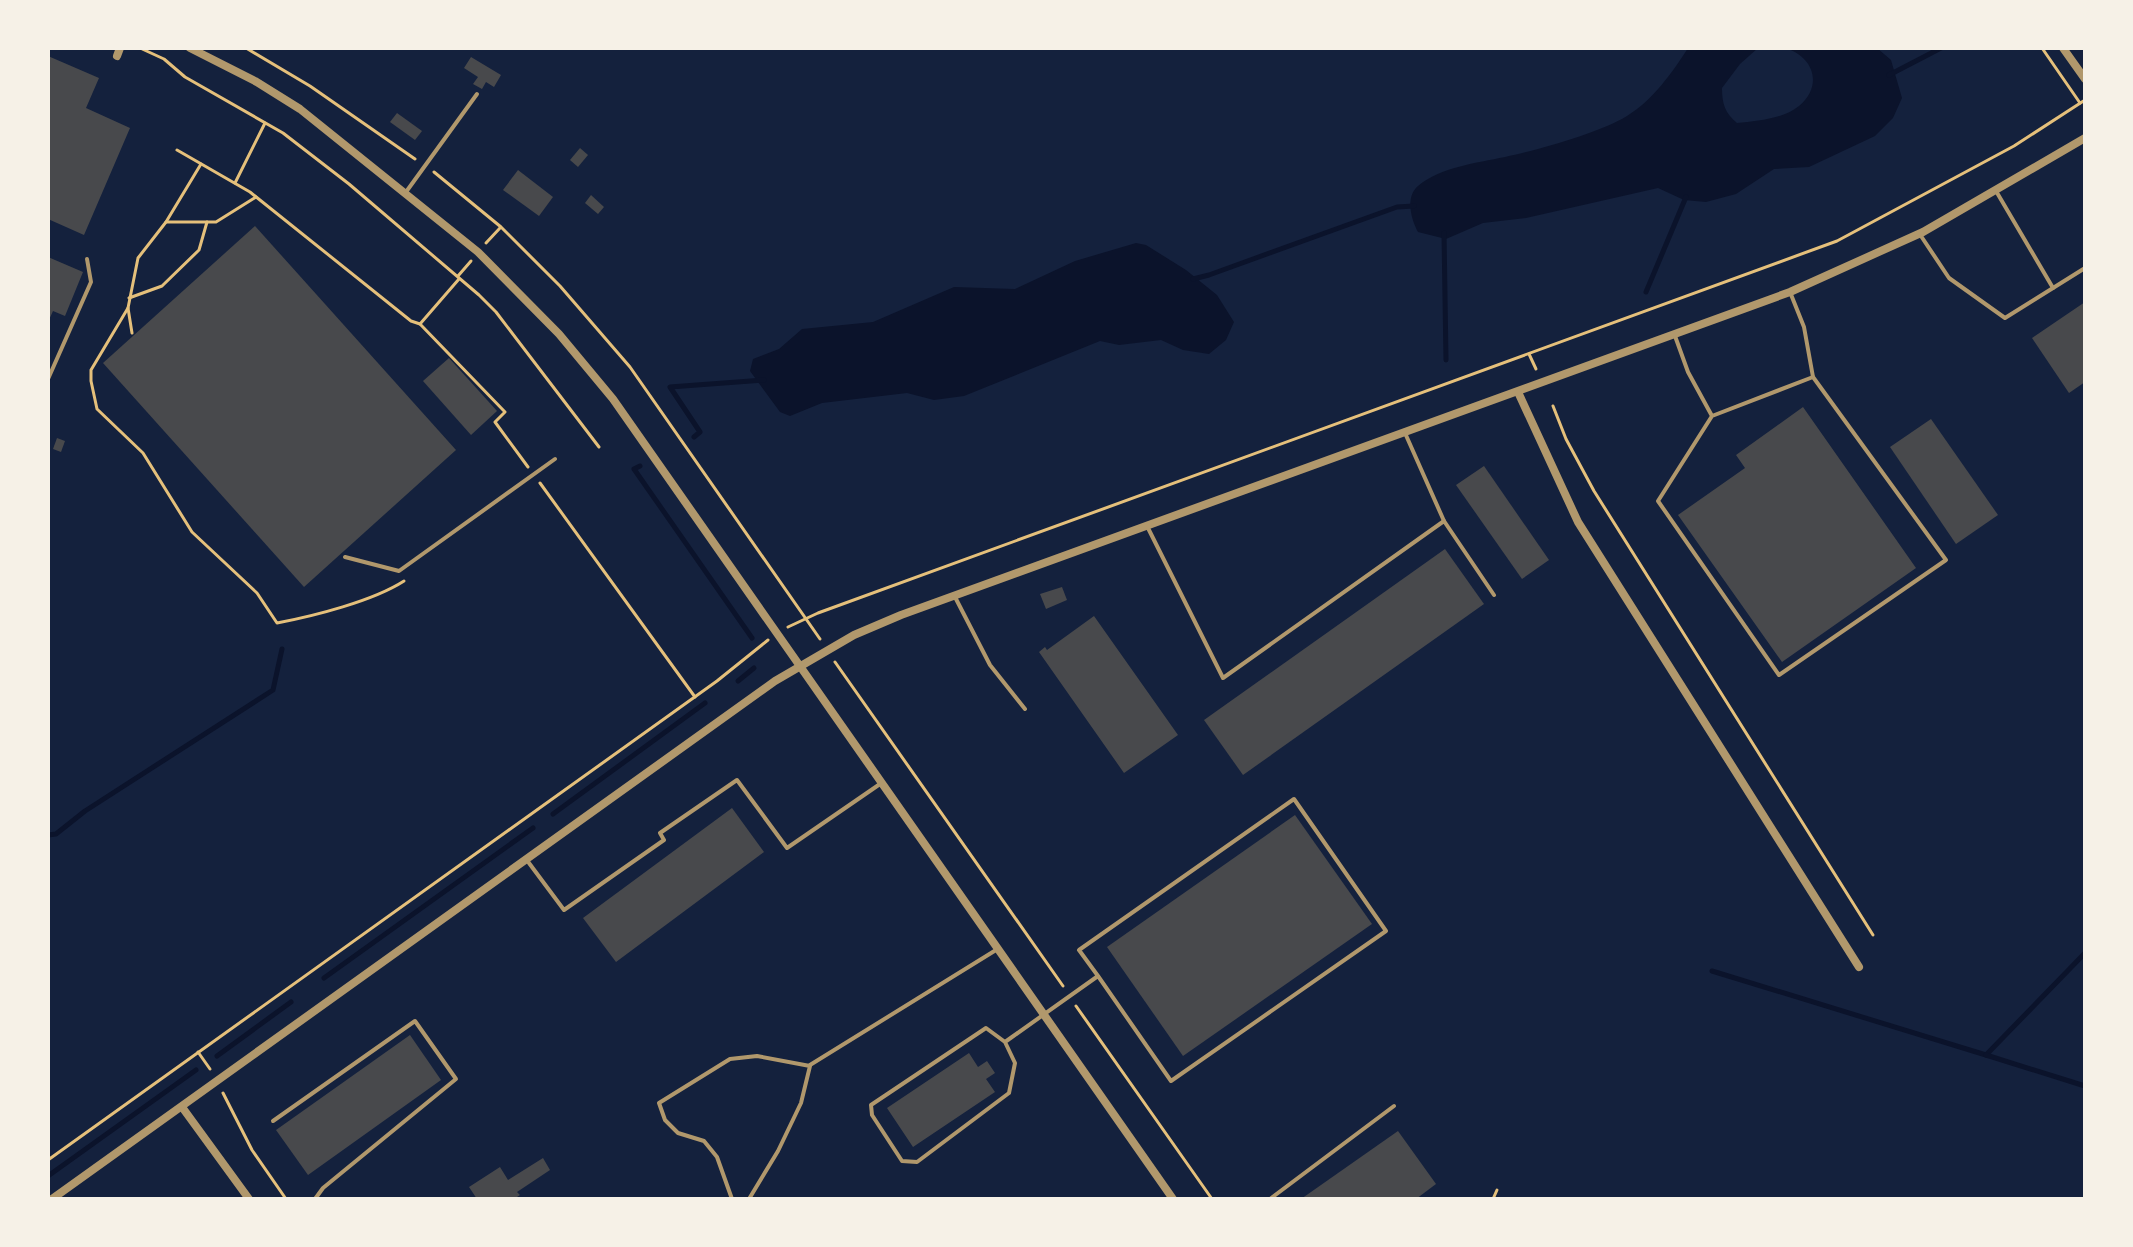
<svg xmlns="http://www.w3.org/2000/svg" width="2133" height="1247" viewBox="0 0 2133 1247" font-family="Roboto,sans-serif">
<rect width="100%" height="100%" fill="#14213d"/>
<g fill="#0b132b">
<path d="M1688,48h70l-18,16 -18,24c0,16 3,25 15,35 20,-2 46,-4 62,-17 25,-21 14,-50 -14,-58h92l14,12 11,38 -9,20 -18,18 -66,31 -35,2 -38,25 -30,8 -22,-2 -26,-12 -132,30 -43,5 -37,16 -28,-7c-7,-13 -13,-35 0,-46 23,-19 58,-23 87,-29 33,-7 94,-24 122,-41 26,-16 45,-43 61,-68z"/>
<path d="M1136,243l10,2 40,25 31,25 17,27 -8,18 -17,14 -26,-4 -22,-10 -42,5 -19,-4 -136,55 -30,4 -27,-7 -85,10 -32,13 -10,-4 -30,-41 3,-12 26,-10 23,-20 71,-7 81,-35 61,2 60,-28z"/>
</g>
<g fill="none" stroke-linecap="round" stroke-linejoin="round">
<g stroke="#0b132b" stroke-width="5">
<path d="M1889,75l52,-27"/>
<path d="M1444,233l2,127"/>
<path d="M1193,279l16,-4 188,-68 17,-1"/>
<path d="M1646,292l40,-95"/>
<path d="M694,437l6,-5 -30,-45 94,-7"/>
<path d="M640,466l-6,3 118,169"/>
<path d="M738,681l16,-13"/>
<path d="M553,814l152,-111"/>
<path d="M48,835l8,-1 29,-23 188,-121 9,-41"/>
<path d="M1712,971l274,84 99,-102"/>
<path d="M324,978l209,-150"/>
<path d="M1986,1055l99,31"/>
<path d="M217,1056l74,-54"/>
<path d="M48,1176l148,-106"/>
</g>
</g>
<g fill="#48494c">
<path d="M48,56l51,22 -13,30 44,20 -46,107 -36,-16z"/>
<path d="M471,57l30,18 -7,12 -8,-5 -4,7 -9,-5 5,-7 -14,-9z"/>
<path d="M397,113l25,18 -7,9 -25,-18z"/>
<path d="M580,148l8,7 -10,12 -8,-7z"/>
<path d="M518,170l35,27 -14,19 -36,-26z"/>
<path d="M591,195l13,12 -6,7 -13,-11z"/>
<path d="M255,226l201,224 -152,137 -201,-224z"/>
<path d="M48,257l35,15 -18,44 -12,-5 -5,11z"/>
<path d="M2085,302v80l-16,11 -37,-55z"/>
<path d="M449,358l48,53 -26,24 -48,-54z"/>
<path d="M1803,407l113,161 -134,94 -104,-147 67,-47 -9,-13z"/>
<path d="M1931,419l67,96 -42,29 -66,-97z"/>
<path d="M57,438l8,3 -4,11 -8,-3z"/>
<path d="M1484,466l65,94 -27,19 -66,-94z"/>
<path d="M1445,549l39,55 -241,171 -39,-55z"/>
<path d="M1062,587l5,13 -21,9 -6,-15z"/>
<path d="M1094,616l84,119 -54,38 -85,-121 6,-5 2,3z"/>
<path d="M732,808l32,44 -148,110 -33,-44z"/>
<path d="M1295,815l77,109 -189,132 -76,-109z"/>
<path d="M410,1035l31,45 -133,95 -32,-45z"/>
<path d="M969,1053l9,14 9,-6 8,12 -9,6 9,13 -82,55 -26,-39z"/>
<path d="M1398,1131l38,53 -20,15h-115z"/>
<path d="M543,1158l7,12 -33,22 3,3 -6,4h-37l-8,-12 31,-20 8,13z"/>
</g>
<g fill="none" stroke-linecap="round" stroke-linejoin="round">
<g stroke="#e5c07b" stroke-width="3">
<path d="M140,48l24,11 21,18 98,56 66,51 130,111 17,17 103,135"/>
<path d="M246,48l64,38 105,73"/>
<path d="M2042,48l38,55"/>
<path d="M177,150l73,42 161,129 9,3"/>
<path d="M434,172l67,55 59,59 70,81 190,272"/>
<path d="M235,183l30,-60"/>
<path d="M166,222l35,-58"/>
<path d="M486,243l14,-15"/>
<path d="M458,276l13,-15"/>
<path d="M459,279l-39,45 85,88 -10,10 33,45"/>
<path d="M129,298l33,-12 37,-36 8,-28"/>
<path d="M128,308l-37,62v11l6,28 46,44 49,79 65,61 20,30c37,-7 96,-22 127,-42"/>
<path d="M132,333l-4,-25 10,-50 28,-36h50l40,-25"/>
<path d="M1529,354l7,15"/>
<path d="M1553,406l13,33 28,52 279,444"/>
<path d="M540,483l155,214"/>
<path d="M788,627l30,-14 1019,-372 177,-95 71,-46"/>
<path d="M835,662l228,324"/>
<path d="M1076,1006l136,193"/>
<path d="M198,1052l12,17"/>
<path d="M223,1093l29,57 34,49"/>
<path d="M48,1160l669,-479 51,-41"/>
<path d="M1493,1199l4,-9"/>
</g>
<g stroke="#b1986c" stroke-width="4">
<path d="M1996,191l57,97"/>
<path d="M406,192l71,-98"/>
<path d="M1921,236l28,42 56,40 80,-50"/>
<path d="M1790,292l14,35 9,50"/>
<path d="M1675,336l13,36 24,44 101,-39 133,183 -167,115 -121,-174 54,-85"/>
<path d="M48,379l43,-97 -4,-23"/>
<path d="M1405,433l39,88"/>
<path d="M1148,528l75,150 221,-157 50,74"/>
<path d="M345,557l54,14 156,-112"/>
<path d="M955,597l35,68 35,44"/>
<path d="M526,859l38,51 100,-70 -4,-7 77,-53 50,68 93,-64"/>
<path d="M1005,1042l10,21 -6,30 -92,69 -15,-1 -30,-46 -1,-10 115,-77 19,14 93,-66 -19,-26 215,-151 92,132 -215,150 -73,-105"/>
<path d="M810,1065l186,-115"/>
<path d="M273,1121l142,-100 41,58 -133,109 -8,11"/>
<path d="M732,1199l-15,-42 -13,-16 -26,-8 -13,-13 -6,-17 71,-44 27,-3 53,10 -9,37 -23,48 -29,48"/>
<path d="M1270,1199l124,-93"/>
</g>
<g stroke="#b1986c" stroke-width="8">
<path d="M190,48l65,33 45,28 178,143 81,82 54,65 560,800"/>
<path d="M2063,48l22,31"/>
<path d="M117,56l3,-8"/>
<path d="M1518,392l60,130 281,445"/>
<path d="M182,1107l67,92"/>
<path d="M52,1199l723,-518 79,-46 47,-20 889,-323 133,-60 162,-94"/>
</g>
</g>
<rect width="2133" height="1247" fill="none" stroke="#f6f1e7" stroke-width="100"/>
</svg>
